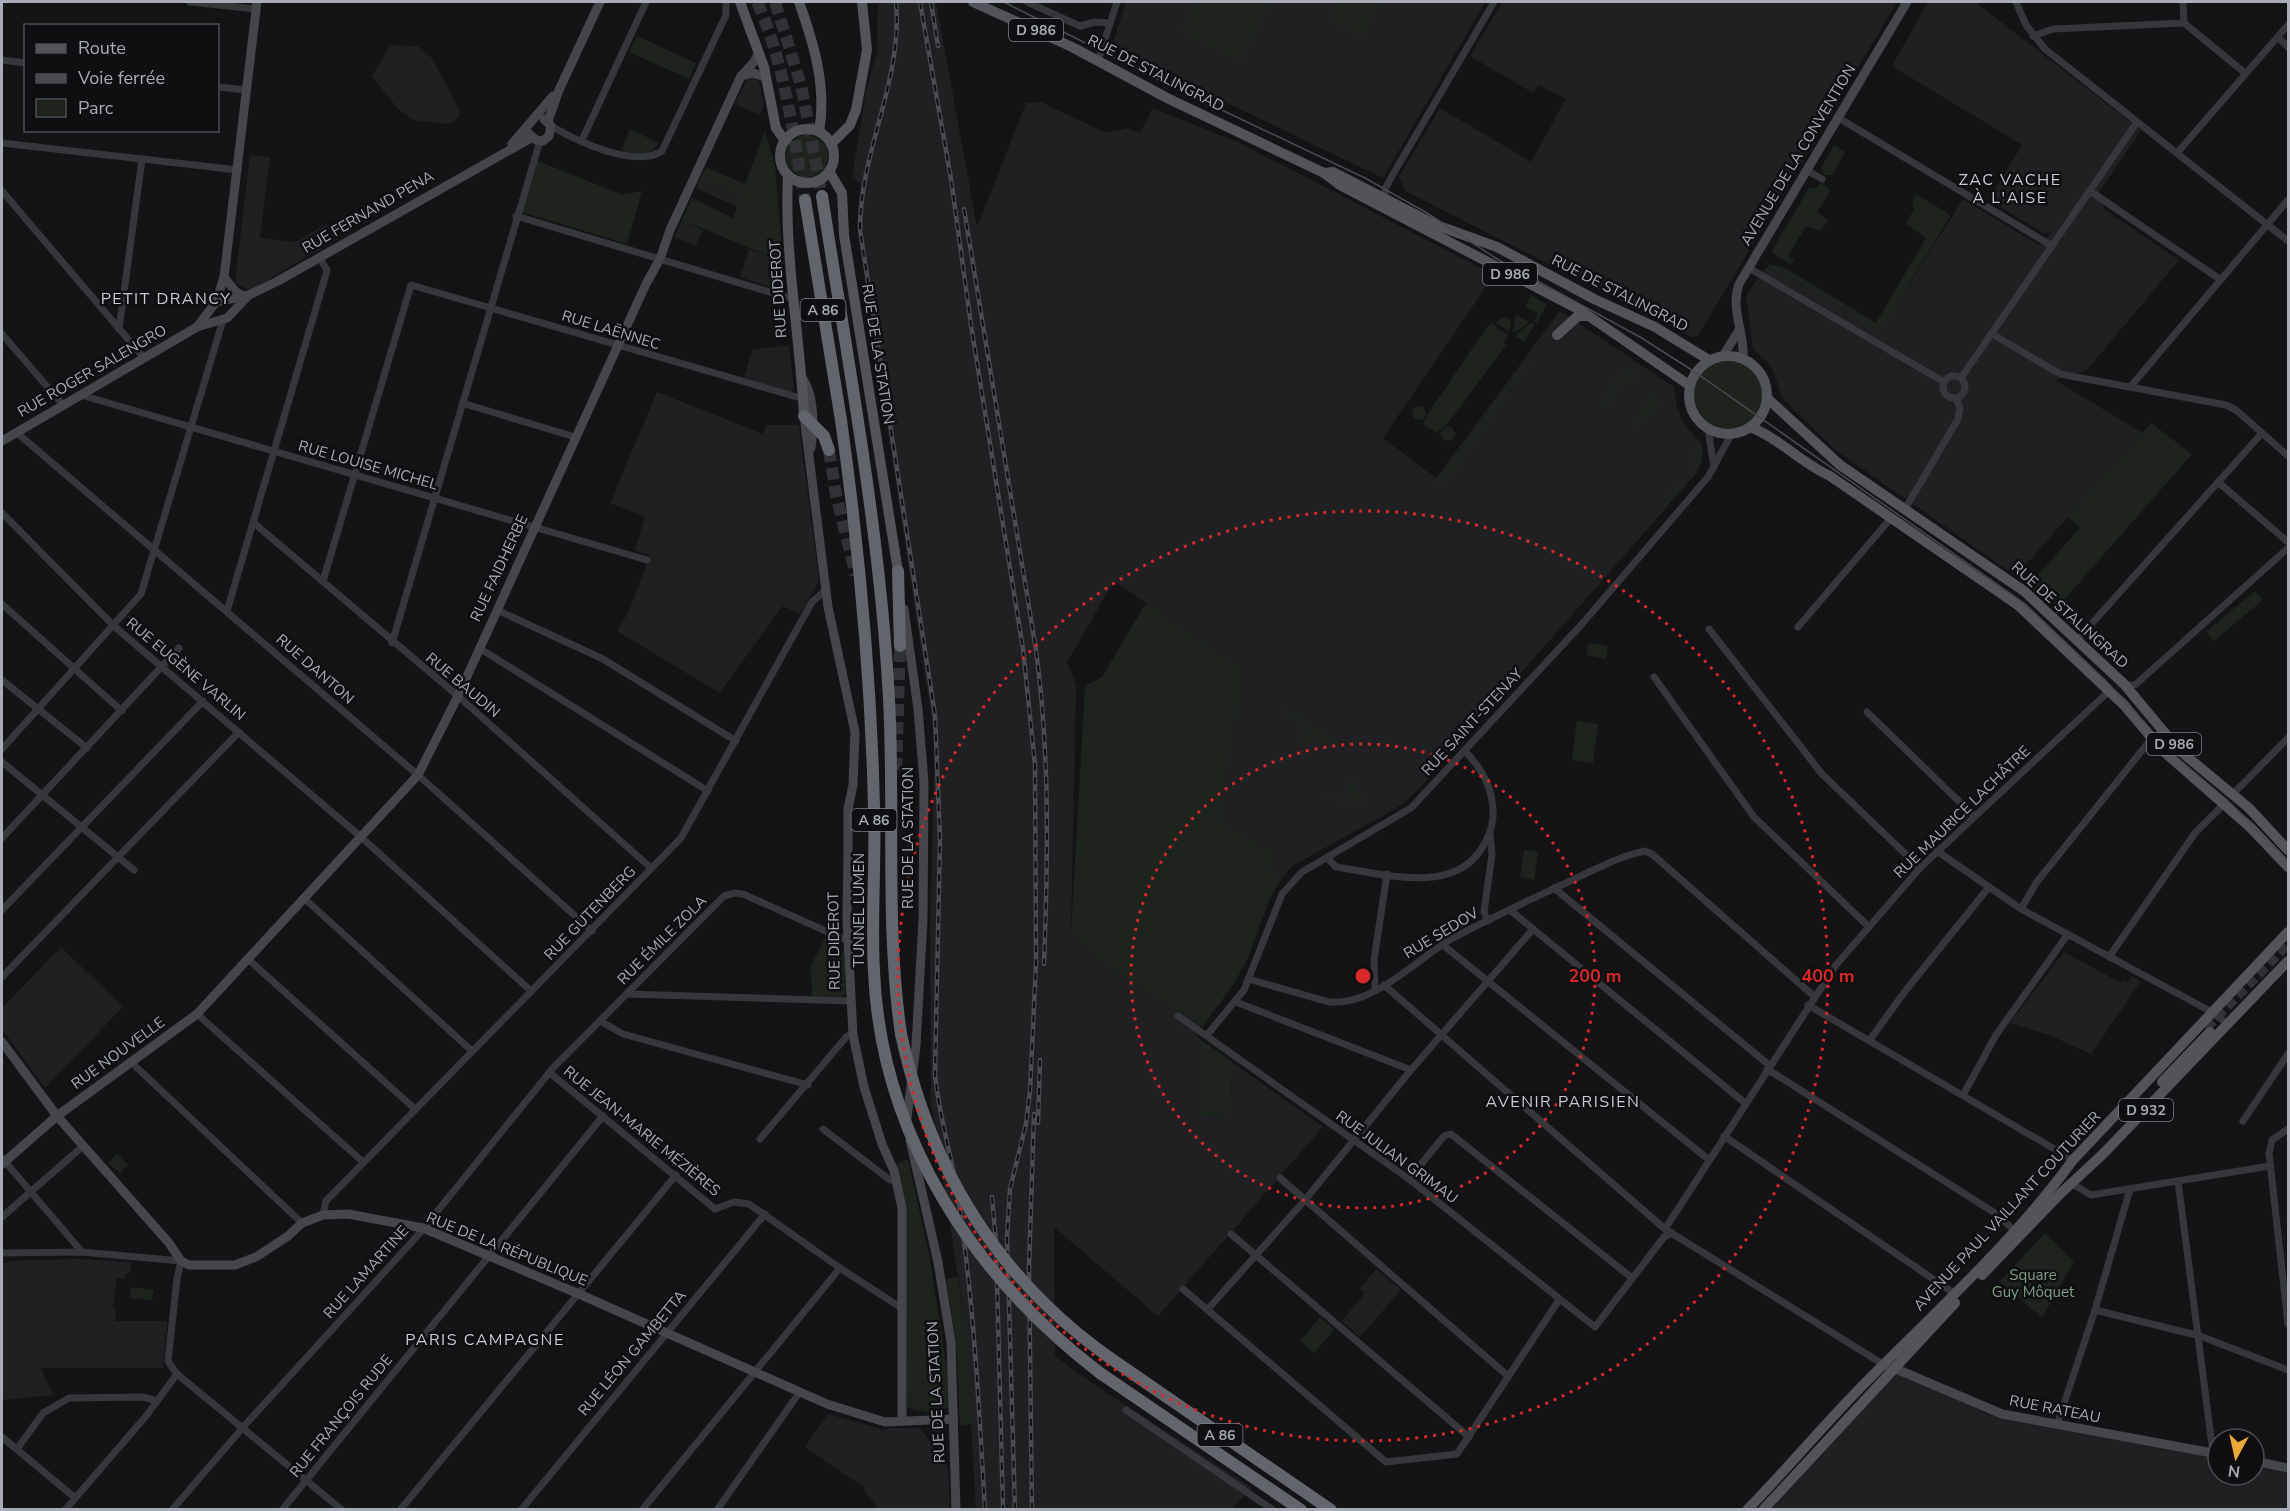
<svg xmlns="http://www.w3.org/2000/svg" width="2290" height="1511" viewBox="0 0 2290 1511" font-family="'Nunito Sans',sans-serif">
<rect width="100%" height="100%" fill="#141416"/>
<g fill="#202023">
<path d="M878,2h58l41,225 49,-124 15,-1 65,31 21,-5 13,5 13,-25 87,35 254,132 -111,163 53,40 124,-167 114,76 3,20 7,17 18,20v18l-8,14 -276,314 -18,16 -109,61 -9,11 -14,-8 8,-16 -55,-32v-19l22,-133 -129,-89 -47,81 9,23 -5,249 50,42 82,50 -7,9 5,5v76l30,-1 1,-53 91,65 -165,189 -104,-89 1,129 37,27 160,105 -20,21h-256l-11,-186 -34,-221 -1,-177 5,-183 -78,-518 4,-40 -9,-6 14,-88 11,-38z"/>
<path d="M1126,2h359l-102,176 -264,-127 -5,-11z"/>
<path d="M1502,2h395l-199,334 -6,1 -287,-146 -6,-14 41,-69 91,54 35,-63 -28,-14 -5,8 -63,-37z"/>
<path d="M1928,2h47l166,128 -42,62 6,18 74,50 -92,110 -32,10 87,53 -126,143 -179,-125 -55,-53 -10,-31 -19,-18 -7,-53 20,-29 15,8 4,-1 95,57 83,-132 77,47 12,-14 -7,2 -56,-34 33,-55 -130,-79z"/>
<path d="M390,45l27,1 15,12 28,53 -1,6 -10,7 -36,-4 -15,-11 -26,-33z"/>
<path d="M752,77l7,4 5,23 -4,11 -25,-11 12,-25z"/>
<path d="M250,155l20,2 -10,81 36,4 30,-18 9,16 -86,51 -14,-9z"/>
<path d="M701,177l40,18 -4,12 -41,-19z"/>
<path d="M682,220l21,10 -8,16 -21,-9z"/>
<path d="M749,249l28,10 -10,27 -27,-9z"/>
<path d="M789,345l5,44 -2,3 -48,-14 8,-28z"/>
<path d="M657,392l106,42 3,-9h33l20,156 -19,33 -17,-8 -64,87 -102,-62 12,-20 21,-56 -15,-5 10,-33 -35,-14z"/>
<path d="M61,947l62,60 -78,81 -43,-59v-21z"/>
<path d="M2064,952l57,31 2,-3 5,2 3,-6 10,5 -50,73 -42,-19 -39,-12z"/>
<path d="M78,1259l53,3 -1,11h-4l-1,6 -8,-1 -4,31 3,1 -1,11h52l-4,47h-122l12,27 -51,5v-137l16,-3z"/>
<path d="M1376,1269l25,21 -41,47 -18,-16 23,-28 -5,-5z"/>
<path d="M1896,1369l91,45 231,44v17h36v-9l34,7v36l-517,1z"/>
<path d="M828,1414l56,16 7,-2h29l28,39 2,42h-71l-15,-18 1,-3 -60,-41z"/>
</g>
<g fill="#1d241d">
<path d="M1198,2h66l2,8 -26,51 -59,-30z"/>
<path d="M1338,2l41,1 -17,33 -33,-18z"/>
<path d="M637,36l59,27 -7,16 -60,-27z"/>
<path d="M630,129l29,14c-7,13 -26,13 -38,7z"/>
<path d="M765,131l10,35 8,95 -1,25 -3,3 -12,-3 10,-27 -95,-39 10,-22 41,20 8,-23 -40,-18 5,-10 39,17z"/>
<circle cx="807" cy="156" r="21"/>
<path d="M1834,145l11,7 -13,23h-8l-3,-8z"/>
<path d="M538,161l85,34 19,-4 -15,53 -102,-31 -2,-2z"/>
<path d="M1820,183l11,7 -14,22 11,9 -8,10 -14,-5 -18,30 7,5 -5,3 -19,-12 38,-64 9,-1z"/>
<path d="M1916,194l35,21 -71,117 -95,-58 -4,1 -14,-8 3,-3 13,3 93,56 50,-85 -20,-14 8,-15 -2,-7z"/>
<path d="M1531,295l16,9 -10,19 -3,-2 4,-8 -13,-6z"/>
<path d="M1563,312l-114,166 -14,7z"/>
<path d="M1516,315l13,7 -8,7 -8,3z"/>
<path d="M1505,317l6,3 -2,12 -14,-10z"/>
<path d="M1493,323l6,7 9,4 -4,8 2,3 -57,77 -12,11 -14,-9 6,-12 58,-85z"/>
<path d="M1531,323l4,2 -11,17 -9,-6z"/>
<circle cx="1728" cy="394" r="35"/>
<path d="M1628,370l7,5v5l-13,4 -17,24 -3,-3 6,-8 -5,-4 6,-1 14,-21z"/>
<path d="M1655,392l3,11 -15,21 -12,3z"/>
<circle cx="1419" cy="413" r="7"/>
<path d="M2151,423l41,31 -135,154 -29,-22 52,-58 -12,-11z"/>
<circle cx="1448" cy="434" r="7"/>
<path d="M1699,451l4,1 -6,20 -46,50 29,-40 5,2 13,-18 -5,-4 -2,-10z"/>
<path d="M2255,591l8,9 -49,41 -8,-9z"/>
<path d="M1146,603l97,67 -22,133v19l55,32 -8,16 14,8c-17,24 -22,51 -33,77 -11,26 -30,49 -46,71l-82,-50 -50,-42 14,-248 17,-9z"/>
<path d="M1594,643l14,3 -2,13 -19,-4 1,-10z"/>
<path d="M1281,711l16,2 16,13 -6,5 -9,-1 2,-12 -19,-3z"/>
<path d="M1577,721l21,3 -5,39 -21,-3z"/>
<path d="M1317,729h3l23,16 -33,-5 -1,5 -6,-1 -6,-7h7z"/>
<path d="M1349,782l6,2 8,19 -36,-4v-3l20,3z"/>
<path d="M1524,850l14,2 -4,28 -14,-3z"/>
<path d="M825,938c25,10 19,18 20,42l-4,2h4v12l-4,3 -29,-1 -1,-30z"/>
<path d="M1201,1040l31,22 -1,53 -31,1z"/>
<path d="M117,1154l11,11 -8,8 -12,-10z"/>
<path d="M908,1159l21,95 18,116 2,36c-9,8 -32,7 -42,1l-2,-199 -9,-44z"/>
<path d="M2045,1233l29,28 -32,57 -42,-37z"/>
<path d="M957,1276l8,47 7,101 -12,1 -4,-85 -10,-61z"/>
<path d="M131,1287l23,3 -2,10 -22,-2z"/>
<path d="M1320,1317l14,13 -20,23 -14,-12z"/>
<path d="M939,1429l6,5v18l-16,-20z"/>
</g>
<g fill="none" stroke-linecap="round" stroke-linejoin="round">
<path stroke="#313236" stroke-width="10" stroke-dasharray="10 5" stroke-linecap="butt" d="M2206,1028l82,-84"/>
<g stroke="#313236" stroke-width="12" stroke-dasharray="12 6" stroke-linecap="butt">
<path d="M757,2c28,61 36,132 48,198"/>
<path d="M775,2l26,83 21,111"/>
<path d="M829,450l7,45 20,80"/>
<path d="M896,770l4,-124"/>
</g>
<g stroke="#35373b" stroke-width="7">
<path d="M190,2l66,7"/>
<path d="M1027,2l53,24 15,-4 15,1"/>
<path d="M2016,2l10,23 19,24 243,192"/>
<path d="M2183,2l1,21"/>
<path d="M2033,36l20,-7 131,-6 61,50"/>
<path d="M2278,37l10,10"/>
<path d="M2,60l24,3"/>
<path d="M1098,61l19,-59"/>
<path d="M218,87l29,3"/>
<path d="M1837,117l215,129"/>
<path d="M551,126c26,15 84,43 111,25l64,-136v-13"/>
<path d="M582,140l64,-138"/>
<path d="M2,143l236,27"/>
<path d="M2177,153l111,-128"/>
<path d="M1806,170l16,9"/>
<path d="M2,191l142,167"/>
<path d="M2090,191l131,89"/>
<path d="M1385,198v-9l7,-13 102,-174"/>
<path d="M516,216l277,83"/>
<path d="M1749,268l195,114"/>
<path d="M119,329l23,-170"/>
<path d="M2,334l61,71"/>
<path d="M1992,334l68,40 166,31 10,5 52,46"/>
<circle cx="1954" cy="387" r="11"/>
<path d="M1961,378l176,-256"/>
<path d="M2131,386l157,-186"/>
<path d="M81,395l566,165"/>
<path d="M462,403l113,34"/>
<path d="M1708,429l6,38"/>
<path d="M16,432l402,343 174,156"/>
<path d="M2218,482l70,60"/>
<path d="M1905,509l53,-90 2,-11 -4,-10"/>
<path d="M2,513l113,114 246,210 170,154"/>
<path d="M255,524l203,172 193,172"/>
<path d="M323,581l88,-296 393,114"/>
<path d="M2,604l120,107"/>
<path d="M497,610l106,49 133,82"/>
<path d="M227,611l99,-337 1,-4 -8,-13"/>
<path d="M1798,627l93,-109"/>
<path d="M1709,629l113,145 98,94"/>
<path d="M2078,639l184,-206"/>
<path d="M392,643l148,-502"/>
<path d="M479,648l229,143"/>
<path d="M1654,677l100,140 115,110"/>
<path d="M2,680l85,68"/>
<path d="M2126,685h9l153,-137"/>
<path d="M1867,712l107,104"/>
<path d="M2,749l139,-155 82,-274"/>
<path d="M2,762l132,108"/>
<path d="M2232,795l56,-57"/>
<path d="M2,838l177,-190"/>
<path d="M1937,851l84,58 189,102 18,13"/>
<path d="M1327,858l9,9c43,6 114,28 144,-16 7,-10 12,-21 13,-34 1,-27 -10,-47 -28,-66"/>
<path d="M1554,888l215,177"/>
<path d="M305,899l167,152"/>
<path d="M2021,909l15,-26 116,-145"/>
<path d="M2,910l201,-209"/>
<path d="M1510,910l235,193"/>
<path d="M1488,921l-4,-9 8,-58 -2,-20"/>
<path d="M1443,945l265,214"/>
<path d="M2109,957l86,-124 29,-29"/>
<path d="M249,960l166,149"/>
<path d="M2,977l237,-245"/>
<path d="M1248,979l81,23c46,4 87,-43 124,-64 37,-20 77,-38 115,-56 24,-11 51,-26 77,-31l7,3 163,143"/>
<path d="M1384,985l281,244 221,137"/>
<path d="M1375,990l-1,-30 13,-86"/>
<path d="M627,994l223,7"/>
<path d="M1236,1002l175,68"/>
<path d="M1808,1005l265,155"/>
<path d="M197,1014l166,148"/>
<path d="M1178,1016l231,163 186,148 69,-90 8,-4"/>
<path d="M600,1021l23,13 185,51"/>
<path d="M1207,1035l37,-45 38,-96 20,-22 109,-64 171,-184 126,-147 24,-44"/>
<path d="M1869,1041l37,-51 83,-103"/>
<path d="M132,1063l170,160"/>
<path d="M1767,1069l228,144 19,17"/>
<path d="M550,1073l165,136 19,-7 15,2 91,64 60,39"/>
<path d="M1963,1095l33,-60 72,-101"/>
<path d="M2243,1121l45,-67"/>
<path d="M823,1129l67,51 6,1"/>
<path d="M2288,1129l-16,11 -3,13 19,171"/>
<path d="M1724,1136l231,158"/>
<path d="M760,1139l87,-103 6,-1"/>
<path d="M2,1158l80,94"/>
<path d="M1280,1178l228,198"/>
<path d="M1409,1179l35,-43 7,-2 181,144"/>
<path d="M2178,1181l35,272"/>
<path d="M2072,1184l19,11 179,-29"/>
<path d="M323,1215l3,-14 355,-363 131,-236 14,-12"/>
<path d="M2,1217l81,-71"/>
<path d="M1665,1229l171,-264 84,-97 188,-176"/>
<path d="M1231,1234l238,203"/>
<path d="M2,1253l80,-1 99,9 -4,18 -9,82 9,13 165,136"/>
<path d="M1183,1289l203,173 71,-8 102,-154"/>
<path d="M1208,1309l97,-109 106,-130 122,-141"/>
<path d="M2095,1310l105,26 88,34"/>
<path d="M1126,1410l147,100"/>
<path d="M2057,1425l38,-115 35,-121"/>
<path d="M2,1437l72,60"/>
<path d="M17,1449l26,-36 26,-15 73,-1 12,3"/>
<path d="M65,1510l81,-94 31,-42"/>
<path d="M172,1510l73,-85 174,-191 134,-166 171,-172 11,-3 8,1 105,47"/>
<path d="M282,1510l321,-394"/>
<path d="M400,1510l276,-335"/>
<path d="M521,1510l244,-296"/>
<path d="M642,1510l198,-242"/>
<path d="M717,1510l82,-117"/>
</g>
<g stroke="#44464b" stroke-width="9">
<path d="M741,76l12,-3 12,4"/>
<path d="M548,121l11,-31 41,-88"/>
<path d="M528,133l8,7 7,1 6,-5 2,-10 -7,-7"/>
<path d="M512,144l41,-48"/>
<path d="M224,277l11,14 8,5"/>
<path d="M216,302l33,-7 29,-14 253,-143"/>
<path d="M197,327l19,-25 8,-25 33,-275"/>
<path d="M1723,356l16,-26"/>
<path d="M1743,358c2,-24 -13,-49 -4,-74l168,-282"/>
<path d="M800,375c15,17 14,52 11,73"/>
<path d="M804,416l24,191 27,125 -2,53 -5,24v42l-1,69 6,115 11,52 18,57 12,27 8,37v212"/>
<path d="M2,441l195,-114 30,-9 22,-23"/>
<path d="M904,609l14,100 6,73 -1,137 -7,127 -9,72"/>
<path d="M2,1042l55,74 112,127 12,18 8,4h46l21,-8 32,-21 14,-13 21,-8 25,-1 75,14 156,66 248,110 58,18 68,-3"/>
<path d="M910,1140l28,122 13,80 5,168"/>
<path d="M2,1164l55,-48 140,-102 221,-239 40,-79 188,-412 14,-25 10,-29 71,-154 13,-14 5,-10"/>
<path d="M1894,1368l108,46 216,40"/>
<path d="M2254,1461l34,7"/>
</g>
<g stroke="#52545a" stroke-width="10">
<path d="M740,2l24,65 12,61 9,13"/>
<path d="M799,2c15,42 28,85 20,130"/>
<path d="M973,2l99,45 95,51 157,75 16,12 240,125 109,75"/>
<circle cx="807" cy="156" r="27"/>
<path d="M831,144l19,-19 6,-15 11,-60 -5,-48"/>
<path d="M829,171l13,22 2,42 54,336"/>
<path d="M1324,173l9,-1 103,53 61,22 97,52 61,28 54,33"/>
<path d="M788,175c-4,81 12,160 16,241"/>
<path d="M1557,335l21,-19h10"/>
<circle cx="1728" cy="395" r="39"/>
<path d="M1767,398l73,67 184,126 100,93 55,66 70,58 39,42"/>
<path d="M1750,427c29,11 51,36 80,49l189,130 105,99 38,45 89,78 37,39"/>
<path d="M2162,1082l48,-50"/>
<path d="M1982,1275l79,-82 42,-39 185,-193"/>
<path d="M1747,1510c44,-45 83,-93 128,-137 68,-68 141,-135 198,-213l215,-228"/>
<path d="M1763,1510l192,-207"/>
</g>
<g stroke="#62656c" stroke-width="12">
<path d="M822,196c26,167 58,334 67,503 6,112 -4,225 12,335"/>
<path d="M805,200l36,220"/>
<path d="M804,416l20,20 5,14"/>
<path d="M898,571l2,75"/>
<path d="M1110,1358l221,152"/>
<path d="M1100,1373l201,137"/>
</g>
<path stroke="#494b50" stroke-width="1.5" d="M1004,2l161,81 200,95 62,35 70,46 143,78 55,35 329,231 82,78 71,77 50,42 61,61"/>
<defs>
<g id="rail">
<path d="M896,2c7,80 -36,147 -36,228l75,485 5,124 -5,235c4,44 18,86 24,130 15,101 20,204 26,306"/>
<path d="M920,2l31,177 20,146 52,324 12,116 1,198 -6,128 -4,33 -16,65 -3,48 8,273"/>
<path d="M931,2l7,44"/>
<path d="M964,209l72,441c14,105 12,208 8,314"/>
<path d="M1038,1123l2,-63"/>
<path d="M992,1197l4,45 7,268"/>
<path d="M1032,1510l-3,-243 5,-153"/>
</g>
</defs>
<use href="#rail" stroke="#494b50" stroke-width="4.5"/>
<use href="#rail" stroke="#0f0f11" stroke-width="2" stroke-dasharray="7" stroke-linecap="butt"/>
<g stroke="#62656c" stroke-width="12">
<path d="M841,420c18,128 30,258 33,387 2,55 -3,110 0,165 7,163 99,304 226,401"/>
<path d="M901,1034c29,135 96,244 209,324"/>
</g>
</g>
<g fill="none" stroke="#d62828" stroke-width="3" stroke-dasharray="3 6">
<circle cx="1363" cy="976" r="232"/>
<circle cx="1363" cy="976" r="465"/>
</g>
<g text-anchor="middle" stroke-width="5" stroke-linejoin="round" paint-order="stroke">
<g fill="#0f0f11" stroke="#797d84" stroke-width="1.5">
<rect x="1009" y="19" width="54" height="22" rx="4.5"/>
<rect x="1483" y="263" width="54" height="22" rx="4.5"/>
<rect x="800.5" y="299" width="45" height="22" rx="4.5"/>
<rect x="2147" y="733" width="54" height="22" rx="4.5"/>
<rect x="851.5" y="809" width="45" height="22" rx="4.5"/>
<rect x="2119" y="1099" width="54" height="22" rx="4.5"/>
<rect x="1197.5" y="1424" width="45" height="22" rx="4.5"/>
</g>
<g font-size="14" font-weight="bold" fill="#a7acb6">
<text x="1036" y="35">D 986</text>
<text x="1510" y="279">D 986</text>
<text x="823" y="315">A 86</text>
<text x="2174" y="749">D 986</text>
<text x="874" y="825">A 86</text>
<text x="2146" y="1115">D 932</text>
<text x="1220" y="1440">A 86</text>
</g>
<g font-size="15" fill="#a7acb6" stroke="#0f0f11">
<text transform="translate(1156 73) rotate(27)" y="5">RUE DE STALINGRAD</text>
<text transform="translate(1798 155) rotate(-59)" y="5">AVENUE DE LA CONVENTION</text>
<text transform="translate(368 212) rotate(-30)" y="5">RUE FERNAND PENA</text>
<text transform="translate(778 289) rotate(-94)" y="5">RUE DIDEROT</text>
<text transform="translate(1620 293) rotate(27)" y="5">RUE DE STALINGRAD</text>
<text transform="translate(611 330) rotate(17)" y="5">RUE LAËNNEC</text>
<text transform="translate(878 354) rotate(81)" y="5">RUE DE LA STATION</text>
<text transform="translate(92 371) rotate(-30)" y="5">RUE ROGER SALENGRO</text>
<text transform="translate(368 465) rotate(16)" y="5">RUE LOUISE MICHEL</text>
<text transform="translate(499 568) rotate(-65)" y="5">RUE FAIDHERBE</text>
<text transform="translate(2070 615) rotate(42)" y="5">RUE DE STALINGRAD</text>
<text transform="translate(186 669) rotate(40)" y="5">RUE EUGÈNE VARLIN</text>
<text transform="translate(315 669) rotate(41)" y="5">RUE DANTON</text>
<text transform="translate(463 685) rotate(40)" y="5">RUE BAUDIN</text>
<text transform="translate(1472 722) rotate(-47)" y="5">RUE SAINT-STENAY</text>
<text transform="translate(1962 812) rotate(-44)" y="5">RUE MAURICE LACHÂTRE</text>
<text transform="translate(908 838) rotate(-90)" y="5">RUE DE LA STATION</text>
<text transform="translate(859 910) rotate(-90)" y="5">TUNNEL LUMEN</text>
<text transform="translate(590 913) rotate(-46)" y="5">RUE GUTENBERG</text>
<text transform="translate(1441 933) rotate(-31)" y="5">RUE SEDOV</text>
<text transform="translate(662 940) rotate(-45)" y="5">RUE ÉMILE ZOLA</text>
<text transform="translate(834 941) rotate(-91)" y="5">RUE DIDEROT</text>
<text transform="translate(118 1053) rotate(-36)" y="5">RUE NOUVELLE</text>
<text transform="translate(642 1131) rotate(39)" y="5">RUE JEAN-MARIE MÉZIÈRES</text>
<text transform="translate(1397 1157) rotate(36)" y="5">RUE JULIAN GRIMAU</text>
<text transform="translate(2007 1211) rotate(-47)" y="5">AVENUE PAUL VAILLANT COUTURIER</text>
<text transform="translate(507 1249) rotate(22)" y="5">RUE DE LA RÉPUBLIQUE</text>
<text transform="translate(366 1272) rotate(-48)" y="5">RUE LAMARTINE</text>
<text transform="translate(632 1353) rotate(-50)" y="5">RUE LÉON GAMBETTA</text>
<text transform="translate(936 1392) rotate(-93)" y="5">RUE DE LA STATION</text>
<text transform="translate(2055 1409) rotate(11)" y="5">RUE RATEAU</text>
<text transform="translate(341 1416) rotate(-51)" y="5">RUE FRANÇOIS RUDE</text>
</g>
<g font-size="15" fill="#7ea07f" stroke="#0f0f11">
<text x="2033" y="1280">Square<tspan x="2033" dy="17">Guy Môquet</tspan></text>
</g>
<g font-size="16" letter-spacing="1.5" fill="#c7cbd2" stroke="#0f0f11">
<text x="2010" y="185">ZAC VACHE<tspan x="2010" dy="18">À L'AISE</tspan></text>
<text x="166" y="304">PETIT DRANCY</text>
<text x="1563" y="1107">AVENIR PARISIEN</text>
<text x="485" y="1345">PARIS CAMPAGNE</text>
</g>
</g>
<circle cx="1363" cy="976" r="9" fill="#d62828" stroke="#0f0f11" stroke-width="3"/>
<g font-size="18" text-anchor="middle" font-weight="bold" fill="#d62828" stroke="#0f0f11" stroke-width="5" stroke-linejoin="round" paint-order="stroke">
<text x="1595" y="982">200 m</text>
<text x="1828" y="982">400 m</text>
</g>
<rect width="2290" height="1511" fill="none" stroke="#a7acb6" stroke-width="6"/>
<rect x="24" y="24" width="195" height="108" fill="#0f0f11" stroke="#4c4e53" stroke-width="1.5"/>
<rect x="36" y="44" width="30" height="9" fill="#52545a" stroke="#4c4e53" stroke-width="1.5"/>
<text x="78" y="54" font-size="18" fill="#a7acb6">Route</text>
<rect x="36" y="74" width="30" height="9" fill="#494b50" stroke="#4c4e53" stroke-width="1.5"/>
<text x="78" y="84" font-size="18" fill="#a7acb6">Voie ferrée</text>
<rect x="36" y="99" width="30" height="18" fill="#1d241d" stroke="#4c4e53" stroke-width="1.5"/>
<text x="78" y="114" font-size="18" fill="#a7acb6">Parc</text>
<g transform="translate(2236 1457) rotate(188)"><circle r="28" fill="#0f0f11" stroke="#4c4e53" stroke-width="1.5"/>
<path d="M0-4.5L10 22L0 15L-10 22Z" fill="#eaa838"/>
<text y="-9" font-size="16" font-weight="bold" text-anchor="middle" fill="#a7acb6">N</text>
</g>
</svg>
